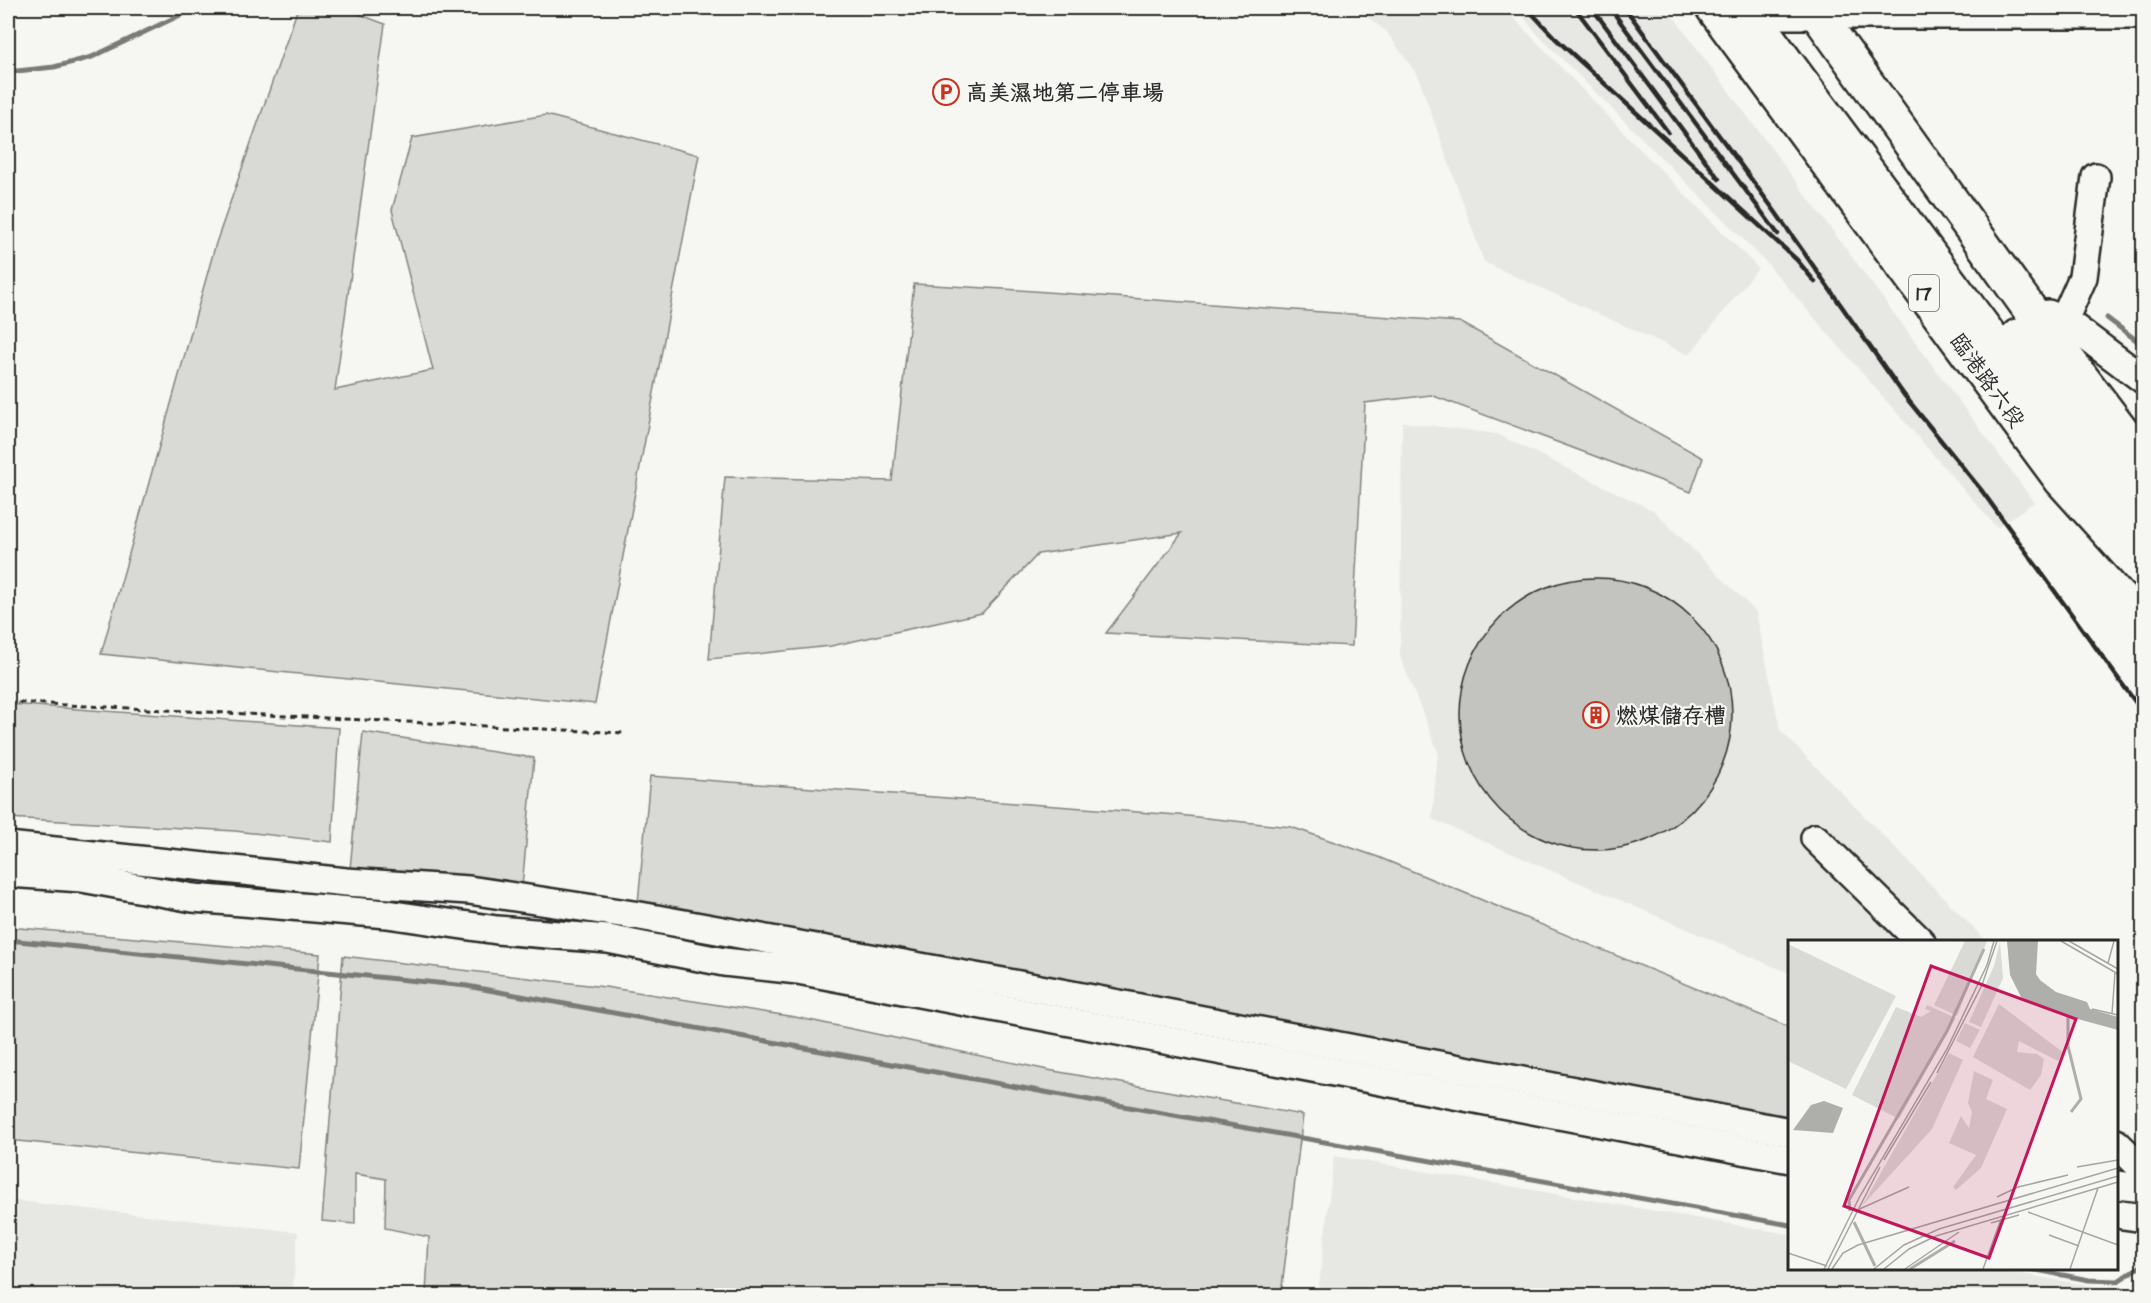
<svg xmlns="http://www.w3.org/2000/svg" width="2151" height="1303" viewBox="0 0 2151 1303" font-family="'Architects Daughter','LXGW WenKai TC',sans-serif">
<rect width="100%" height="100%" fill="#f6f6f2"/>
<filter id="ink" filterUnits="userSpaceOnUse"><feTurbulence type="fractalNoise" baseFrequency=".0167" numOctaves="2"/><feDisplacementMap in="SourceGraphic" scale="12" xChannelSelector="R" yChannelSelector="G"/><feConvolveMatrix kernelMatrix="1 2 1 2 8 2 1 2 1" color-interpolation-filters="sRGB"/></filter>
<g filter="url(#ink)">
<g fill="#e7e7e3">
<path d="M1355,8h149l127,132 127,128 -69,87 -205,-93 -66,-186 -31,-44z"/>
<path d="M1516,8h151l367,494 -37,26 -232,-267 -226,-225z"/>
<path d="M1402,422l95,12 157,77 102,101 24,118 206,211 -196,1 -1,31 -357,-154 6,-67 -38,-96z"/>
<path d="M1334,1156l455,78 1,34 204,1 149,26h-825z"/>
<path d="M8,1200l290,32 -6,63h-284z"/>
</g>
<g fill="#d9d9d5" stroke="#828280" stroke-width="1.5">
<path d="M298,8h45l42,16 -50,366 98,-20 -41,-160 20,-72 134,-23 153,40 -104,549 -494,-50 115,-411z"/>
<path d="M914,284l90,5 456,33 243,136 -12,34 -260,-97 -66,8 -13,243 -246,-13 76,-100 -144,21 -56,59 -151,33 -122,13 16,-182 167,4z"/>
<path d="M8,704l331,24 -7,114 -97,-11 -227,-13z"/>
<path d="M363,732l171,26 -12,129 -172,-18z"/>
<path d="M650,776l528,39 113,12 87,30 411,170v94l-754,-142 -157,-35 -240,-41z"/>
<path d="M8,927l312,27 -21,215 -291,-29z"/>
<path d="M343,956l262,31 190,30 253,53 255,45 -22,180h-855l3,-58 -44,-9 1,-49 -31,-5v50l-33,-3z"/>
</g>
<path fill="#aeaeab" stroke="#7a7a78" stroke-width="1.5" d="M8,159l2,16v202l-2,10z"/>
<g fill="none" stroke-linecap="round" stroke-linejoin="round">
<g stroke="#7a7a78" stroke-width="5">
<path d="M8,72l46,-5 38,-10 103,-49"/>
<path d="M2107,318l37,28"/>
<path d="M8,940l459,46 572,105 751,134"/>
<path d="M2026,1268l63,12 29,1 26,-17"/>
</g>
</g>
<circle fill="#c3c3c0" stroke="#2b2b2b" stroke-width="1.5" cx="1596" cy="714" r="136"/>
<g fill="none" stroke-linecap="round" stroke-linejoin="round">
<defs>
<g id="minor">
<path d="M1744,37l14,-13 15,-9h371"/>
<path d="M2048,314l16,6 80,60"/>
<path d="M2064,320l19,-43 13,-100"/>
<path d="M1815,838l106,104"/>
<path d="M8,846l338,36 123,8 171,26 374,68 776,148"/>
<path d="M8,873l74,5 111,20 194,16 110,16 111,9 116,23 74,8 992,189"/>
<path d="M2116,1143l28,27"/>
<path d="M2116,1185l28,3"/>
<path d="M2116,1214l28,4"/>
</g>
<g id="major">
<path d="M1713,8l348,472 83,92"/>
<path d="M1746,8l377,507 21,23"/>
<path d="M1813,8l215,299 116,153"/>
<path d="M2018,336l111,146 15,16"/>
</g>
</defs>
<use href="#minor" stroke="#2b2b2b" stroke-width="32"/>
<use href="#major" stroke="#2b2b2b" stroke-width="38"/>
<path stroke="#2b2b2b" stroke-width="3" stroke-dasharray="6 4.5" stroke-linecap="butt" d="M8,702l616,31"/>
<use href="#minor" stroke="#f6f6f2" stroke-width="27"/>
<use href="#major" stroke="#f6f6f2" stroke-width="33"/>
<g stroke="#2b2b2b" stroke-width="4.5">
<path d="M1527,8l28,30 242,222 18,22"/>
<path d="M1575,8l93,124"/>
<path d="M1592,8l127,171"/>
<path d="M1610,8l168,226"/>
<path d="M1625,8l149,202 130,185 78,96 162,223"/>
</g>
</g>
</g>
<defs>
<symbol id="parking-ring" viewBox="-11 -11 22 22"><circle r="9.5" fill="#f6f6f2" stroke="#c8321e" stroke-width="1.5"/><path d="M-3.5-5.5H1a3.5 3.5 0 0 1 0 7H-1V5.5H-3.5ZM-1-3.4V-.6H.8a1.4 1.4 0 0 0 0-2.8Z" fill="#c8321e"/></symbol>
<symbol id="building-ring" viewBox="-11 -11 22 22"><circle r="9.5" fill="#f6f6f2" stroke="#c8321e" stroke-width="1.5"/><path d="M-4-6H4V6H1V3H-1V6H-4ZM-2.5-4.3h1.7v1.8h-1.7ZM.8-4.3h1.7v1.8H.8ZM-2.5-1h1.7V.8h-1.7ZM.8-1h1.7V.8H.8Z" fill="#c8321e"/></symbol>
</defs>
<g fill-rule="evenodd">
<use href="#parking-ring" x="931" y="77" width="30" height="30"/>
<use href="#building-ring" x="1581" y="700" width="30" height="30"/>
</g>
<g text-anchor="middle" stroke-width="4.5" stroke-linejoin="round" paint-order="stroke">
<rect fill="#f6f6f2" stroke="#686867" stroke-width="1.5" x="1909" y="275" width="30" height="36" rx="4.5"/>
<g font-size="21" font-weight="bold" fill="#2b2b2b">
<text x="1924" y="300">17</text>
</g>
<g font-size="22" font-weight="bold" fill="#2b2b2b" stroke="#f6f6f2" text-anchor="start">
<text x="966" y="100">高美濕地第二停車場</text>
<text x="1616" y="723">燃煤儲存槽</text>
</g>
<g font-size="22" fill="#2b2b2b" stroke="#f6f6f2">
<text transform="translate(1988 380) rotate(54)" y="8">臨港路六段</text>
</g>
</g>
<g transform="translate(1788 940)">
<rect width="330" height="330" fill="#f6f6f2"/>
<path d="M177,1h22l-30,75 -23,-11zM212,2l3,36 -22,49 -12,-5 25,-56zM0,4l108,52 -50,93 -58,-28zM211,64l65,49 -6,8 -39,-20 -2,11 20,2 7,5 -3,16 -11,15 -57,-33zM139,65l29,13 -57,101 -47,-24 44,-88 25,10 10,-6 -6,-2zM177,83l15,7 -10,18 -14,-7zM161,113l14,7 -31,69 -70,77zM186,131l19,9 -7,19 21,10 -26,59 -25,22 -3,-3 23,-32 -27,-12 12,-27 8,12 3,-16 -4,-9z" fill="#d9d9d5"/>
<path d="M219,1h31l-2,33 4,6 16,12 31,10 3,7 28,8v13l-62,-17 -35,-16 -11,-22zM36,161l19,7 -10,25 -40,-3 18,-25z" fill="#aeaeab"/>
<path fill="none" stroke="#aeaeab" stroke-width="3" d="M280,74v32l13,53 -10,13M62,271l-1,-11 98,-169 37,-82M66,282l21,44M122,329l45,-28"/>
<path fill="none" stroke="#a5a5a2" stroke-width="1.5" d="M273,1l57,33M281,1l49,28M320,23l6,-22M304,69l26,6M324,74l3,-42M149,133l45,-88 15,-44M96,220l47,-78M289,227l41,-7M209,257l21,-10 50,-12M67,271l54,-24M240,272l90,33M203,283l28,-8M261,295l30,11M0,313l39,13M36,329l36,-73 87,-147 40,-84 7,-24M40,329l52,-102M44,329l11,-16 15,-8 260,-77M86,329l30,-24 35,-16 179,-53M96,329l25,-20 27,-13 182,-54M117,329l54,-37M195,329l18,-50M282,329l28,-81"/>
<path fill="#c2185b" fill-opacity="0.15" stroke="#c2185b" stroke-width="3" d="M143,26l145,53 -87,239 -145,-52z"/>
<rect width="330" height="330" fill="none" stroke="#2b2b2b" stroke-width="3"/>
</g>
<rect width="2151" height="1303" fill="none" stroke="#f6f6f2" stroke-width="30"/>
<rect x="15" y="15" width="2121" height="1273" fill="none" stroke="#2b2b2b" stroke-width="2" filter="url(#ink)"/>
</svg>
